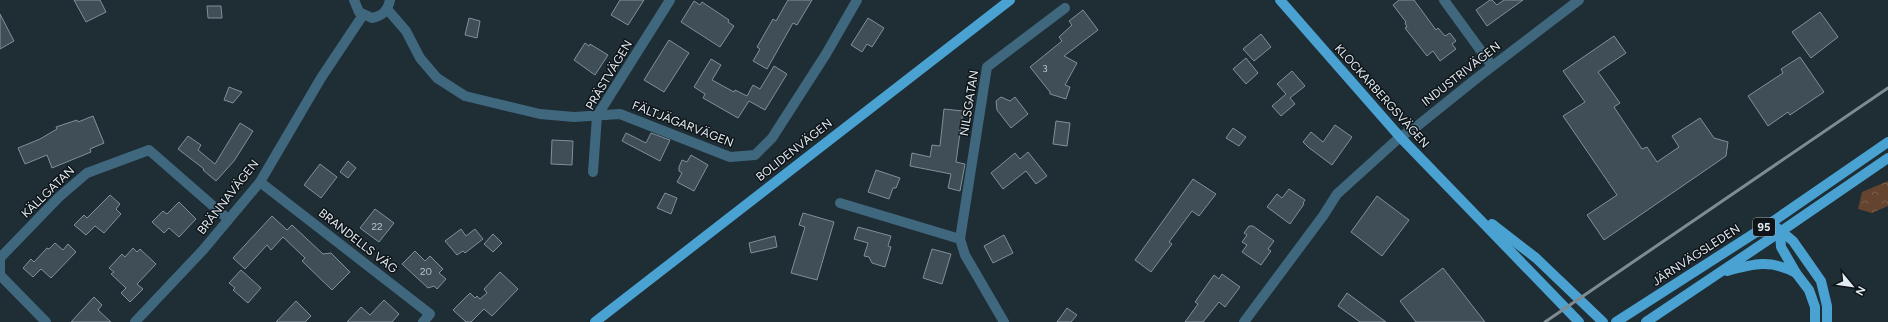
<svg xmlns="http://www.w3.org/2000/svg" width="1888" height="322" viewBox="0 0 1888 322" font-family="Figtree,sans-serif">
<defs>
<pattern id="forest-crowns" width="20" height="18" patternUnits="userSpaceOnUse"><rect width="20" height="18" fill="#64432f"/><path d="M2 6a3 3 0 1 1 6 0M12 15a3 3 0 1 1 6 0" fill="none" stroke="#7a5e4e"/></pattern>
</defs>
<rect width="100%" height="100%" fill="#1f2d35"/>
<path fill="url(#forest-crowns)" d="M1888,181v25l-16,7 -14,-4 4,-17z"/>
<g fill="#404e57" stroke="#809099">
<path d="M74,0h26l6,12 -20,10z"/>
<path d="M620,0h24l-16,25 -17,-10z"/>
<path d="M788,0h24l-15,25 -4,-2 -26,46 -14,-8 7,-12 -3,-2 16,-28 3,2z"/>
<path d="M1399,0h15l22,30 2,-2 7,8 5,-3 6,8 -4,3 4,5 -16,12 -7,-10 -6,5 -22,-28 2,-1 -2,-4 1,-1 -13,-17z"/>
<path d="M1490,0h2l5,5 7,-5h19l-36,26 -11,-16z"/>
<path d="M694,1l6,4 2,-3 27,18 -1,2 6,4 -14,21 -39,-25z"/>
<path d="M207,6h14l1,12h-14z"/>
<path d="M1083,10l15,20 -34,26 13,7 -12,22 5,2 -4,12 -16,-5v-2l-20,-25 32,-26 -3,-4 13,-12 -3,-4z"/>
<path d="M1820,12l18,25 -27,21 -19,-26z"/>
<path d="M0,14l14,27 -14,8z"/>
<path d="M469,18l11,3 -3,17 -12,-3z"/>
<path d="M868,18l16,10 -12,19 -5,-3 -5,8 -11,-7z"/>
<path d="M1261,34l10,13 -17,14 -11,-12z"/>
<path d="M1614,36l12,17 -28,19 22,31 -6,4 28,42 5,-2 10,15 22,-15 -7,-11 28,-18 14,20 14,4 -2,14 -122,84 -17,-25 30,-20 -54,-79 22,-14 -22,-31z"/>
<path d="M669,40l20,13 -25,39 -20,-12z"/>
<path d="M585,43l4,3 1,-2 18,11 -13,20 -21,-15z"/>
<path d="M1800,57l24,35 -34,23 -2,-3 -20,14 -20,-30 35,-23 -2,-4z"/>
<path d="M1246,58l12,15 -12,11 -13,-15z"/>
<path d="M711,59l10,6 -9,15 22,12 1,-2 12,6 6,-11 7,4 14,-23 13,8 -22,36 -16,-9 -11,17 -35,-20 2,-4 -11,-7z"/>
<path d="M1292,71l13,15 -15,12 5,6 -14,12 -9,-10 14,-12 -9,-10z"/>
<path d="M229,87l13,5 -9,11 -9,-3z"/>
<path d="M1001,97l9,4 5,-4 13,17 -17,14 -14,-18 -1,-9z"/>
<path d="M944,109l19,2 -7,51 9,2 -5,27 -12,-3 3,-14 -41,-8 2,-13 18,4 2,-12 8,1z"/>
<path d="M93,116l11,27 -14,6 1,3 -39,16 -5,-13 -22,9 -7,-16 22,-9 17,-10 -1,-2 21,-7 1,2z"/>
<path d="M1056,121l14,2 -3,23 -14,-2z"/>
<path d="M240,123l13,8 -19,30 -18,20 -13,-11 1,-1 -26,-20 10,-13 13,9 -3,5 17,14z"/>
<path d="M1335,125l17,12 -20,28 -24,-18 -5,-5 8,-10 12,10z"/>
<path d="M1233,128l13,9 -7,9 -13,-8z"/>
<path d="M626,133l20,10 5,-10 19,7 -10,21 -38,-20z"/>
<path d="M552,140l21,1 -1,24 -21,-1z"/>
<path d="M1028,152l19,24 -11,8 -10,-13 -23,18 -12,-16 24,-20 5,6z"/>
<path d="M691,155l17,10 -14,26 -17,-9 5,-9 -3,-2v-4l3,-7 5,2z"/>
<path d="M348,161l8,7 -8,10 -8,-6z"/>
<path d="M320,164l17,13 -16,21 -17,-13z"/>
<path d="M876,170l24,8 -4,10h-3l-4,11 -21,-7z"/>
<path d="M1193,179l23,15 -17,22 -7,-5 -23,31 3,2 -21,28 -16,-12z"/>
<path d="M1289,189l16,11 -2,3 1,1 -14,20 -23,-17 10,-13 5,4z"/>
<path d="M665,193l12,5 -6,16 -14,-6z"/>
<path d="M110,195l10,9 -4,5 5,5 -17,19 -9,-7 -9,9 -12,-10 10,-10 3,3z"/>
<path d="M1377,196l32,24 -27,36 -31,-24z"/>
<path d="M179,202l17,17 -17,18 -10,-9 -5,5 -12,-11 11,-11 4,3z"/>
<path d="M375,209l19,14 -15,19 -19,-14z"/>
<path d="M803,213l31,9 -17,58 -26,-7 14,-46 -6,-2z"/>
<path d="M272,216l15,14 5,-5 31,29 8,-1 19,19 -18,18 -30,-29 3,-3 -22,-21 -12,13 -4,-5 -22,24 -12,-11z"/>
<path d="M1249,226h4l21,15 -6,8 3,2 -10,14 -19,-13 5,-7 -5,-3 5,-7 -3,-2z"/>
<path d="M858,227l33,9 -3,10 3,1 -6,20 -13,-4 -3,-6 -5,-1 4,-13 -14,-4z"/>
<path d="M461,229l5,7 9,-7 8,10 -18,14 -2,-2 -6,4 -12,-14z"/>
<path d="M493,234l9,9 -9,9 -9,-8z"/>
<path d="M1004,235l9,18 -20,10 -9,-17z"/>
<path d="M775,236l2,11 -26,6 -2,-10z"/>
<path d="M55,243l8,7 5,-6 8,8 -25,26 -10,-9 -8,8 -10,-9 8,-9 3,3 13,-14 2,1z"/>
<path d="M133,248l4,4 3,-3 16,15 -19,20 6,5 -13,13 -9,-9 5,-5 -15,-14 3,-2 -5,-4 13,-14 3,3z"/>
<path d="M932,249l19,5 -9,30 -19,-6z"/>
<path d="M415,251l10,10 5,-5 13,13 -4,4 7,6 -9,10 -3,-3 -6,2 -26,-24z"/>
<path d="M1443,268l42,54h-69l-16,-21z"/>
<path d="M241,270l20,18 -13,15 -15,-13 2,-2 -6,-5z"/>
<path d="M500,272l18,17 -26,27 -8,-7 -13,13h-5l-13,-12 17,-17 5,5 2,-2 3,3 7,-6 -3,-4z"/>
<path d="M1222,274l18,13 -15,20 -6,-5 -16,20h-18l13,-18 -3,-2 19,-27 5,4z"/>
<path d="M1347,293l39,29h-26l-22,-16z"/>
<path d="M94,297l8,8 -4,5 13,12h-40z"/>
<path d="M384,300l15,14 -7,8h-45l14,-15 9,8z"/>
<path d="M296,301l15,15 -6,6h-29z"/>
<path d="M1067,308l10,7 -6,7h-14z"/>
</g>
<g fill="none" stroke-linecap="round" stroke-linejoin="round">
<g stroke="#3f677e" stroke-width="10">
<path d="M354,0l5,12 13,6c10,-2 16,-7 18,-18"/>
<path d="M1444,0l48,66"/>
<path d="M387,9l19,22 14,27 17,20 28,18 75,18 34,3 46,-3 110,43 25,-2 17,-17 54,-84 31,-54"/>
<path d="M593,172l4,-56 73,-116"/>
<path d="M260,182l170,132 -7,8"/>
<path d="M840,203l120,36 5,16 39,67"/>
<path d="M960,239l27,-172 78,-59"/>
<path d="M46,322l-46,-47v-17l59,-61 28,-24 62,-23 79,69"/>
<path d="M135,322l68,-72 57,-68 61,-104 42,-63"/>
<path d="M1244,322l79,-106 14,-22 63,-57 16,-10 61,-49 102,-78"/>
</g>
<g stroke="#49a2d1" stroke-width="10">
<path d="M1280,0l120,137 179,185"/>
<path d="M1492,224l44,34 67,64"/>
<path d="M1776,227l17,14 28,40 6,25v16"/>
<path d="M1780,232l1,15 15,26 13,17 6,17v15"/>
<path d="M1727,271c26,-7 44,-12 69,2"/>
<path d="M595,322l415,-322"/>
<path d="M1616,322l156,-100 116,-80"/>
<path d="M1646,322l134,-90 108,-74"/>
</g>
<path stroke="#7f8b91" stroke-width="3" d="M1545,322l343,-234"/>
</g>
<g text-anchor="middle" stroke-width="3" stroke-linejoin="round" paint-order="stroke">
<g font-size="10" fill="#bac4ca">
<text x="1045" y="72">3</text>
<text x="377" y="230">22</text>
<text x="426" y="275">20</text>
</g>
<rect fill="#0e1418" stroke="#a3abb0" stroke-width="1" x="1753" y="218" width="22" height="18" rx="3"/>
<g font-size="11" font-weight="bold" fill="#e3ecf1">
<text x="1764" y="231">95</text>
</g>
<g font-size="12" fill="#e3ecf1" stroke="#0e1418">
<text transform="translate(1461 74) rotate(-38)" y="4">INDUSTRIVÄGEN</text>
<text transform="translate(609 75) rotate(-59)" y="4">PRÄSTVÄGEN</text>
<text transform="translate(1382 96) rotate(48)" y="4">KLOCKARBERGSVÄGEN</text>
<text transform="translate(969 103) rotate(-81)" y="4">NILSGATAN</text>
<text transform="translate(683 124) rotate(21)" y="4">FÄLTJÄGARVÄGEN</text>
<text transform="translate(794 150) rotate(-38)" y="4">BOLIDENVÄGEN</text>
<text transform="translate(48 192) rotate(-44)" y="4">KÄLLGATAN</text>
<text transform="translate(228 197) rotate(-52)" y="4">BRÄNNAVÄGEN</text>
<text transform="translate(358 241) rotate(38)" y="4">BRANDELLS VÄG</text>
<text transform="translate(1696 255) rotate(-33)" y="4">JÄRNVÄGSLEDEN</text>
</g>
</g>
<g transform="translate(1852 286) rotate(119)" stroke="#0e1418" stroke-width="3" paint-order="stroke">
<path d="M0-3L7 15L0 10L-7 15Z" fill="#e3ecf1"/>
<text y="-6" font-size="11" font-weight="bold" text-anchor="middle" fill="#e3ecf1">N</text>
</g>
</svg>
